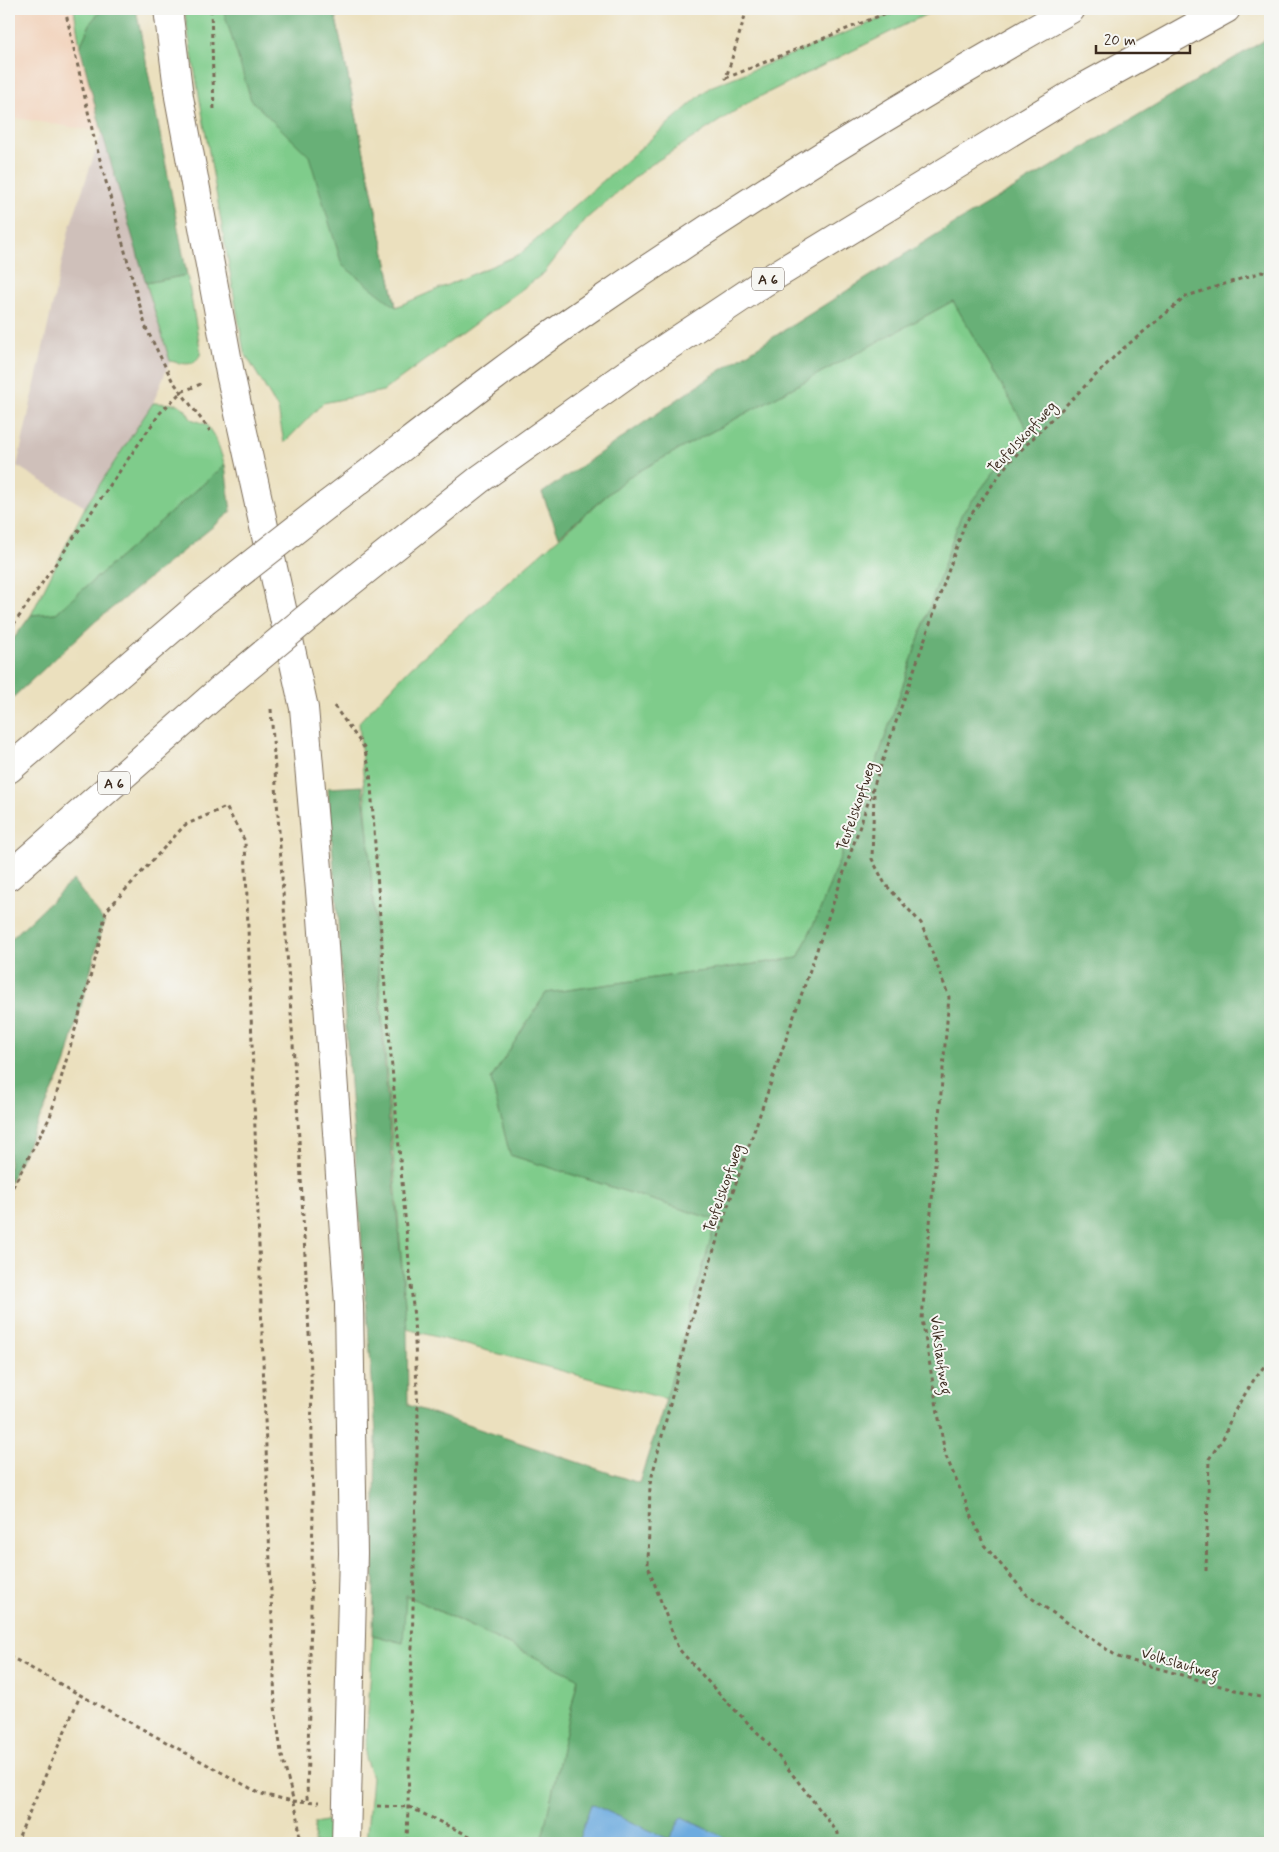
<svg xmlns="http://www.w3.org/2000/svg" width="1279" height="1852" viewBox="0 0 1279 1852" font-family="Mynerve,sans-serif">
<rect width="100%" height="100%" fill="#f6f6f2"/>
<filter id="ink" filterUnits="userSpaceOnUse"><feTurbulence type="fractalNoise" baseFrequency=".02" numOctaves="2"/><feDisplacementMap in="SourceGraphic" scale="10" xChannelSelector="R" yChannelSelector="G"/><feConvolveMatrix kernelMatrix="1 2 1 2 8 2 1 2 1" color-interpolation-filters="sRGB"/></filter>
<filter id="wash" filterUnits="userSpaceOnUse"><feTurbulence type="fractalNoise" baseFrequency=".0096" numOctaves="4" result="noise"/><feDisplacementMap in="SourceGraphic" scale="20" xChannelSelector="R" yChannelSelector="G"/><feGaussianBlur stdDeviation="1.12" result="paint"/><feColorMatrix in="noise" values="0 0 0 0 0 0 0 0 0 0 0 0 0 0 0 0 0 1.4 0 .05"/><feComposite in="paint" operator="in"/></filter>
<g filter="url(#wash)">
<rect width="100%" height="100%" fill="#ebe0be"/>
<path fill="#f2d4be" d="M9,9h65l6,38 22,85 -93,-15z"/>
<path fill="#cfc0ba" d="M102,132l68,229 -17,42 -68,104 -68,-41 52,-236z"/>
<g fill="#7fcc8b" stroke="#5d7b54">
<path d="M74,9h29l-12,13 -11,25z"/>
<path d="M184,9h150l62,298 124,-53 190,-167 195,-78h32l-188,93 -103,66 -60,51 -42,54 -161,118 -60,12 -39,40 -6,-34 -34,-57z"/>
<path d="M187,275l14,78c-7,15 -16,11 -31,8l-24,-78z"/>
<path d="M953,301l74,128 -66,86 -83,243 -58,152 -22,48 -252,35 -55,86 19,76 206,65 -50,179 -259,-70 -48,-607 51,-54 218,-191z"/>
<path d="M153,403l25,1 7,5 6,10 15,5 10,15 9,26 -169,148 -25,2 54,-108z"/>
<path d="M405,1595l173,83 -37,165h-109l-12,-5v5h-54l6,-66 -7,-19 8,-123 30,8z"/>
<path d="M330,1820l-1,23h-15l1,-20z"/>
</g>
<g fill="#67b077" stroke="#516d4a">
<path d="M103,9h33l51,266 -41,8 -44,-151 -22,-85 11,-25z"/>
<path d="M223,9h111l62,298 -54,-42 -33,-109 -58,-56z"/>
<path d="M1270,37v1806h-729l37,-165 -172,-83 -3,48 -30,-8 3,-202 -48,-645 34,-2 6,49 22,301 17,193 1,76 231,78 27,-84 50,-179 -206,-65 -19,-76 55,-86 252,-35 22,-48 58,-152 83,-243 66,-86 -74,-128 -325,176 -69,59 -17,-43 168,-116 227,-143z"/>
<path d="M225,465l6,47 -135,109 -87,80v-56l22,-30 25,-2z"/>
<path d="M73,880l31,41 -39,144 -56,119v-243z"/>
</g>
<path fill="#6dabdf" stroke="#546a7e" d="M591,1804l78,35 13,-22 54,26h-155l-3,-1z"/>
</g>
<g filter="url(#ink)">
<g fill="none" stroke-linecap="round" stroke-linejoin="round">
<defs>
<path id="minor" d="M168,9l11,88 51,276 74,335 17,195 28,401 4,249 -7,290"/>
<g id="highway">
<path d="M327,505c87,-66 172,-135 263,-197 155,-107 317,-207 481,-299"/>
<path d="M338,592l142,-113 148,-106 135,-90 318,-194 145,-80"/>
<path d="M9,769l194,-167"/>
<path d="M9,876l211,-186"/>
</g>
</defs>
<use href="#minor" stroke="#796a56" stroke-width="30"/>
<use href="#highway" stroke="#796a56" stroke-width="30"/>
<g stroke="#796a56" stroke-width="3" stroke-dasharray="4 4" stroke-linecap="butt">
<path d="M65,9l29,129 52,190 26,52 38,51"/>
<path d="M211,9l3,102"/>
<path d="M747,9l-21,69 170,-69"/>
<path d="M9,631l151,-218 21,-21 20,-8"/>
<path d="M334,706l30,41 6,24 14,205 30,343 4,94 -11,430"/>
<path d="M271,709l27,411 13,252 2,141 -6,289"/>
<path d="M874,794l-2,65 13,25 36,39 28,74 -27,322 23,135 39,91 43,50 91,62 152,43"/>
<path d="M9,1194l41,-77 47,-164 9,-42 79,-86 41,-18 19,34 30,866 6,45 17,66 2,25"/>
<path d="M1206,1571l3,-112 15,-22 8,-22 23,-37 15,-19"/>
<path d="M9,1656l252,138 32,7 26,1"/>
<path d="M377,1806l32,1 75,36"/>
<path d="M16,1843l64,-147"/>
<path d="M838,1843v-10l-70,-90 -47,-47 -43,-48 -30,-82 2,-82 39,-156 37,-116 239,-689 43,-60 111,-111 68,-56 75,-24 8,2"/>
</g>
<use href="#minor" stroke="#fff" stroke-width="28"/>
<use href="#highway" stroke="#fff" stroke-width="28"/>
<defs>
<g id="highway-bridge">
<path d="M203,602l124,-97"/>
<path d="M220,690l118,-98"/>
</g>
</defs>
<use href="#highway-bridge" stroke="#796a56" stroke-width="30" stroke-linecap="butt"/>
<use href="#highway-bridge" stroke="#fff" stroke-width="28"/>
</g>
</g>
<g text-anchor="middle" stroke-width="4" stroke-linejoin="round" paint-order="stroke">
<g fill="#f6f6f2" stroke="#73675e" stroke-width="1">
<rect x="752" y="267.5" width="32" height="23" rx="4"/>
<rect x="98" y="771.5" width="32" height="23" rx="4"/>
</g>
<g font-size="14" font-weight="bold" fill="#3b2a1e">
<text x="768" y="284">A 6</text>
<text x="114" y="788">A 6</text>
</g>
<g font-size="15" fill="#3b2a1e" stroke="#f6f6f2">
<text transform="translate(1022 437) rotate(-47)" y="5">Teufelskopfweg</text>
<text transform="translate(856 806) rotate(-71)" y="5">Teufelskopfweg</text>
<text transform="translate(723 1188) rotate(-71)" y="5">Teufelskopfweg</text>
<text transform="translate(941 1355) rotate(82)" y="5">Volkslaufweg</text>
<text transform="translate(1180 1663) rotate(16)" y="5">Volkslaufweg</text>
</g>
</g>
<rect width="1279" height="1852" fill="none" stroke="#f6f6f2" stroke-width="30"/>
<path d="M1096 45v8h94v-8" fill="none" stroke="#3b2a1e" stroke-width="2.5"/>
<text x="1104" y="45" font-size="15" fill="#3b2a1e" stroke="#f6f6f2" stroke-width="4" paint-order="stroke">20 m</text>
</svg>
